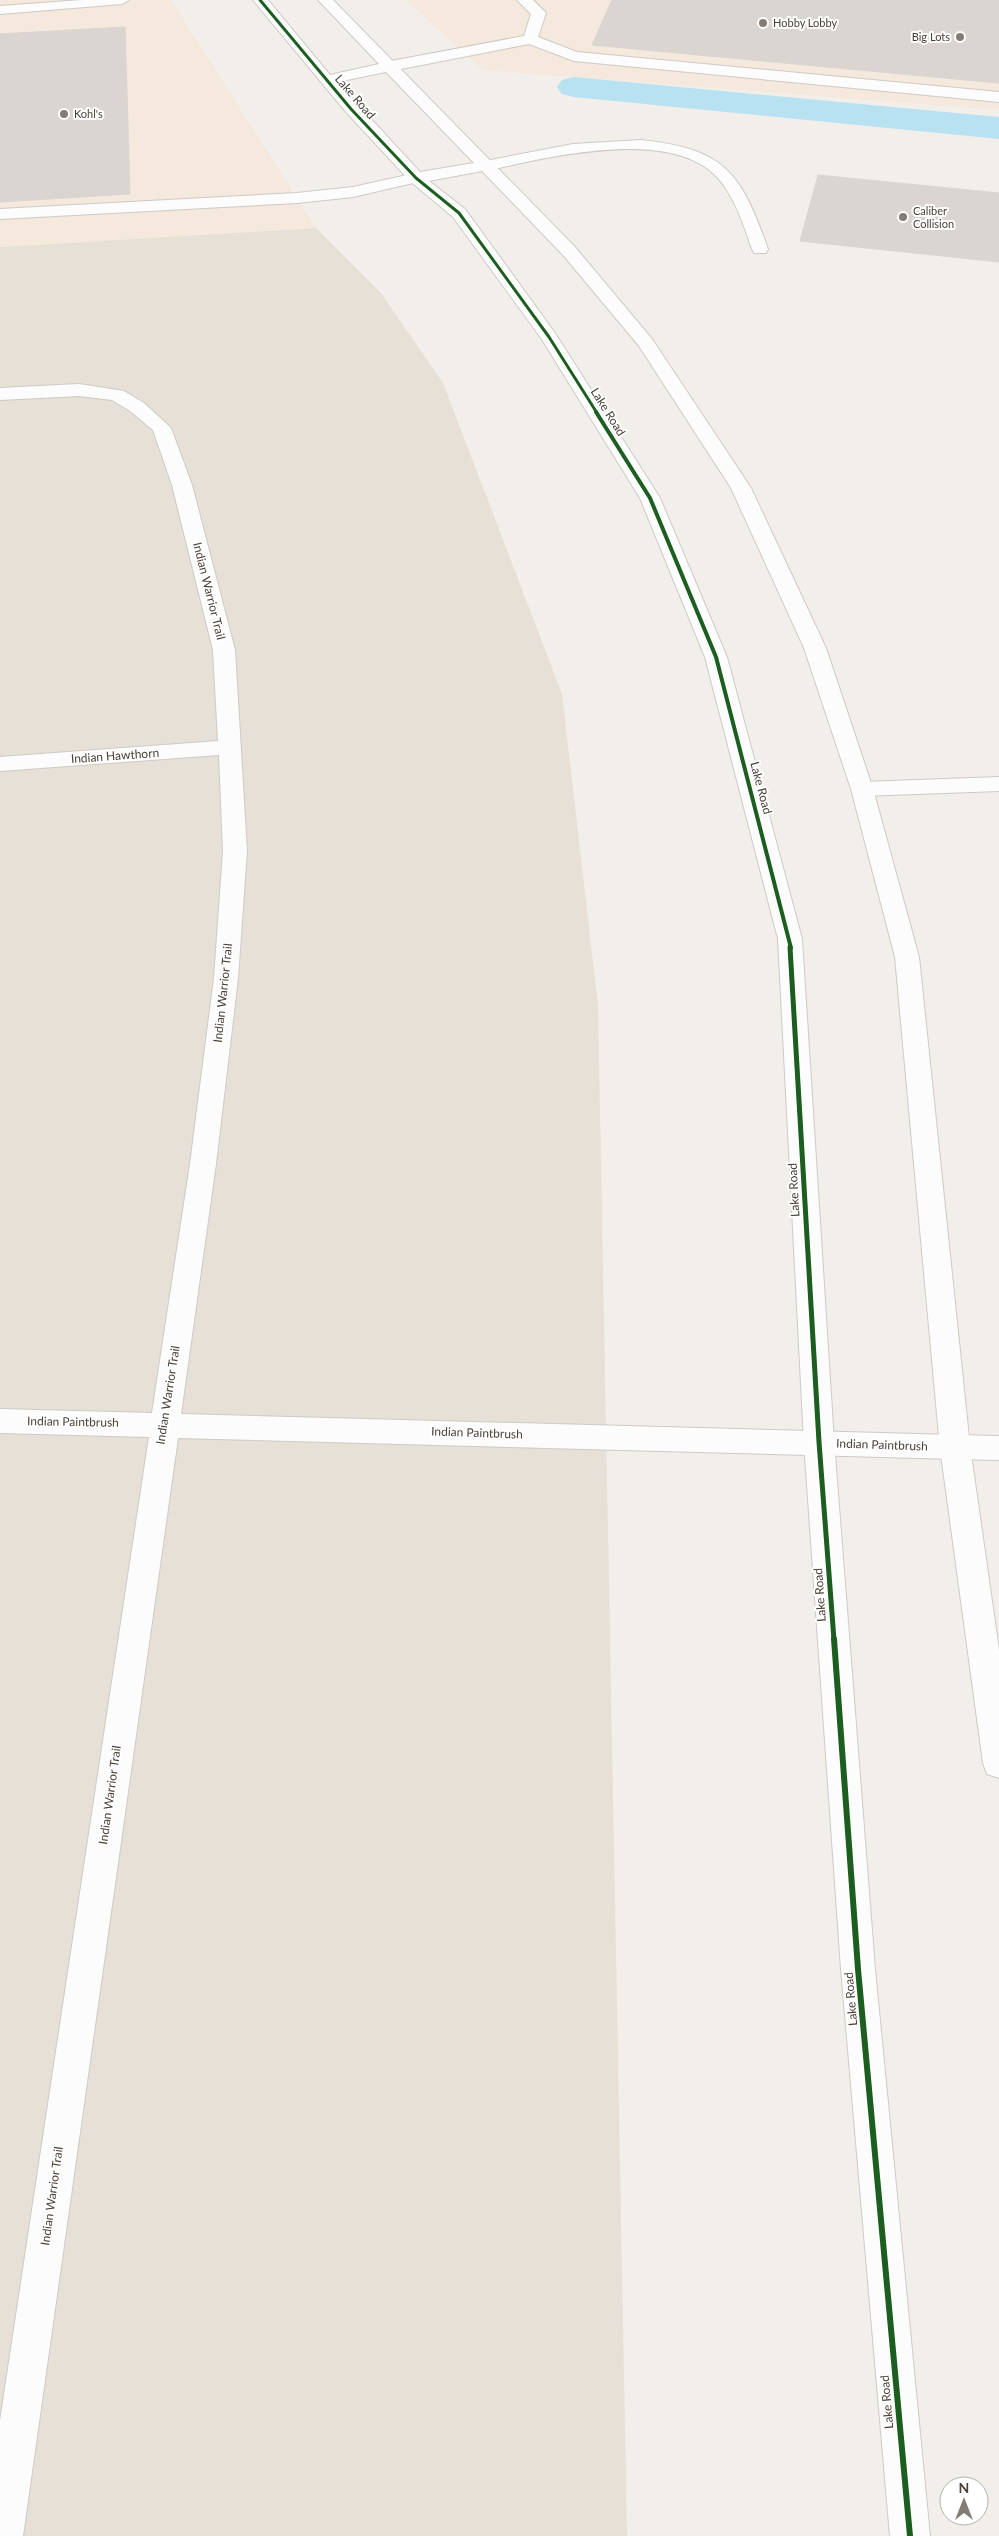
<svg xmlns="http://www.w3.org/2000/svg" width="999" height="2536" viewBox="0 0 999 2536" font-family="Lato,sans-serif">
<rect width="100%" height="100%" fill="#f2eeea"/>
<path fill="#e6e0d7" d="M316,228l65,65 62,90 119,311 36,312 29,1530h-627v-2289z"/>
<g fill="#f5e8dc">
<path d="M0,0h171l145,228 -316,19z"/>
<path d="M406,0h593v110l-516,-40z"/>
</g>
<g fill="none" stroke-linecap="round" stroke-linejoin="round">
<path fill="#b8e1f2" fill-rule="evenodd" d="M574,77l425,40v22l-425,-42 -12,-3 -5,-7 5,-7z"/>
</g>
<g fill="#dad5d1" stroke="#dad5d0">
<path d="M612,0h317l-17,75 -320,-30z"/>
<path d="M929,0h70v83l-87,-8z"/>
<path d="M125,27l5,167 -130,8v-168z"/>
<path d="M818,175l181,18v69l-199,-21z"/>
</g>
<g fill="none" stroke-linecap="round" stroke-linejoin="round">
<defs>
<g id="service">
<path d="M82,0h47l-7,4 -122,10v-8z"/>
<path d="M517,0h16l13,13 -8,24 39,15 422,40v10l-425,-41 -45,-17 -138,27 -8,-5 8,-5 133,-25 7,-22z"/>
<path d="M641,140c84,9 100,32 127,109l-2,4h-12l-2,-4c-9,-25 -17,-52 -35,-72 -49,-51 -171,-19 -232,-6l-8,-5 8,-5 88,-17z"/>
<path d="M416,173l8,5 -2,3 -69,16 -56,6 -297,16v-10l297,-16 56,-6z"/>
<path d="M999,777v14l-137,5 -8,-2 -3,-5 3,-5 8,-2z"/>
<path d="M955,1435l44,1v24l-44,-1 -10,-3 -5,-9 5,-9z"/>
</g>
<path id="minor" d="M79,384l45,7 20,12 27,25 21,57 43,165 12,201 -9,127 -22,186 -35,250 774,21 10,3 5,9 -5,9 -10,3 -777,-21 -155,1098h-23v-115l149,-984 -149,-4v-24l152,4 38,-249 24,-186 9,-127 -4,-96 -219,16v-14l218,-16 -5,-91 -41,-165 -19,-55 -23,-19 -18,-11 -33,-4 -79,4v-12z"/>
<path id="tertiary" d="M253,0h15l62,75 49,-11 -61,-64h15l242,247 77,92 99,149 75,160 47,141 46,168 51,490 29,203v128l-12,-4 -4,-11 -43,-316 -45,-490 -44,-168 -47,-141 -73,-160 -92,-142 -76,-91 -81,-84 -53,10 36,28 90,124 105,165 67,159 75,282 32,503 41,527 55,567h-40l-49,-567 -37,-527 -26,-503 -73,-282 -65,-159 -99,-160 -88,-121 -43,-36 -64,-69zM386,72l88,91 -54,9 -83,-90z"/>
</defs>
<use href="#service" stroke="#cecac6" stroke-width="2"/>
<use href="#minor" stroke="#cecac6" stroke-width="2"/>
<use href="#tertiary" stroke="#cecac6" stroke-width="2"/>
<use href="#service" fill="#fdfcfc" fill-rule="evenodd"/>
<use href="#minor" fill="#fdfcfc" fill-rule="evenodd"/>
<use href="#tertiary" fill="#fdfcfc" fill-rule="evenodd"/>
<defs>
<path id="cycleway-far3" d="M260,0l91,109 65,69 43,35 90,124 48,76"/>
<path id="cycleway-far2" d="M596,412l54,86 66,159 75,291"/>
<path id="cycleway-far1" d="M790,947l29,495 15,198"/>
<path id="cycleway" d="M834,1639l24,330 52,567"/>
</defs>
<use href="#cycleway-far3" stroke="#fff" stroke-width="5"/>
<use href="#cycleway-far2" stroke="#fff" stroke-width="6"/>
<use href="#cycleway-far1" stroke="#fff" stroke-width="8"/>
<use href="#cycleway" stroke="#fff" stroke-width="9"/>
<use href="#cycleway-far3" stroke="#1b5e20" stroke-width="3"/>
<use href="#cycleway-far2" stroke="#1b5e20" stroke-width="4"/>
<use href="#cycleway-far1" stroke="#1b5e20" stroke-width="5"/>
<use href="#cycleway" stroke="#1b5e20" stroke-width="6"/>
</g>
<g fill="#847c74" stroke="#fff" stroke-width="2">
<circle cx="763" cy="23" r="5"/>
<circle cx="960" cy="37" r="5"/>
<circle cx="64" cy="114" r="5"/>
<circle cx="903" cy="217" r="5"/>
</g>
<g text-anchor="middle" stroke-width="4" stroke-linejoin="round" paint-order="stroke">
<g font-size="11" fill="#493f35" stroke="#fff" text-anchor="start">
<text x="773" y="27">Hobby Lobby</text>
<text x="950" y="41" text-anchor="end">Big Lots</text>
<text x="74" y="118">Kohl's</text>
<text x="913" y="215">Caliber<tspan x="913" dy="13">Collision</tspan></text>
</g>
<g font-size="12" fill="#493f35" stroke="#fff">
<text transform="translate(355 97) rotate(49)" y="4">Lake Road</text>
<text transform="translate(608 412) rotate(58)" y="4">Lake Road</text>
<text transform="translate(209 591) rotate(76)" y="4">Indian Warrior Trail</text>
<text transform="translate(115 756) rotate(-4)" y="4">Indian Hawthorn</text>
<text transform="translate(761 788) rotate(75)" y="4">Lake Road</text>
<text transform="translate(223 993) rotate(-84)" y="4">Indian Warrior Trail</text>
<text transform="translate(794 1190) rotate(-93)" y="4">Lake Road</text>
<text transform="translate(168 1395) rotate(-81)" y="4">Indian Warrior Trail</text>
<text transform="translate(73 1422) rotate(1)" y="4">Indian Paintbrush</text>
<text transform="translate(477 1433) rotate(2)" y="4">Indian Paintbrush</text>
<text transform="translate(882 1445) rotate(2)" y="4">Indian Paintbrush</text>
<text transform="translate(820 1595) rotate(-94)" y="4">Lake Road</text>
<text transform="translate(110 1795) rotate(-82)" y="4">Indian Warrior Trail</text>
<text transform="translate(851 1999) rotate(-95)" y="4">Lake Road</text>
<text transform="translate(52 2196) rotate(-82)" y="4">Indian Warrior Trail</text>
<text transform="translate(887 2402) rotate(-95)" y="4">Lake Road</text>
</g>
</g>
<g transform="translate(964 2501)"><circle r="24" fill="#ffffff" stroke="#b6b2ae"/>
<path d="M0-4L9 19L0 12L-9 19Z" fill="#847c74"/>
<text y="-8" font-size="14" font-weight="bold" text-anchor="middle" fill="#493f35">N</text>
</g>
</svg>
